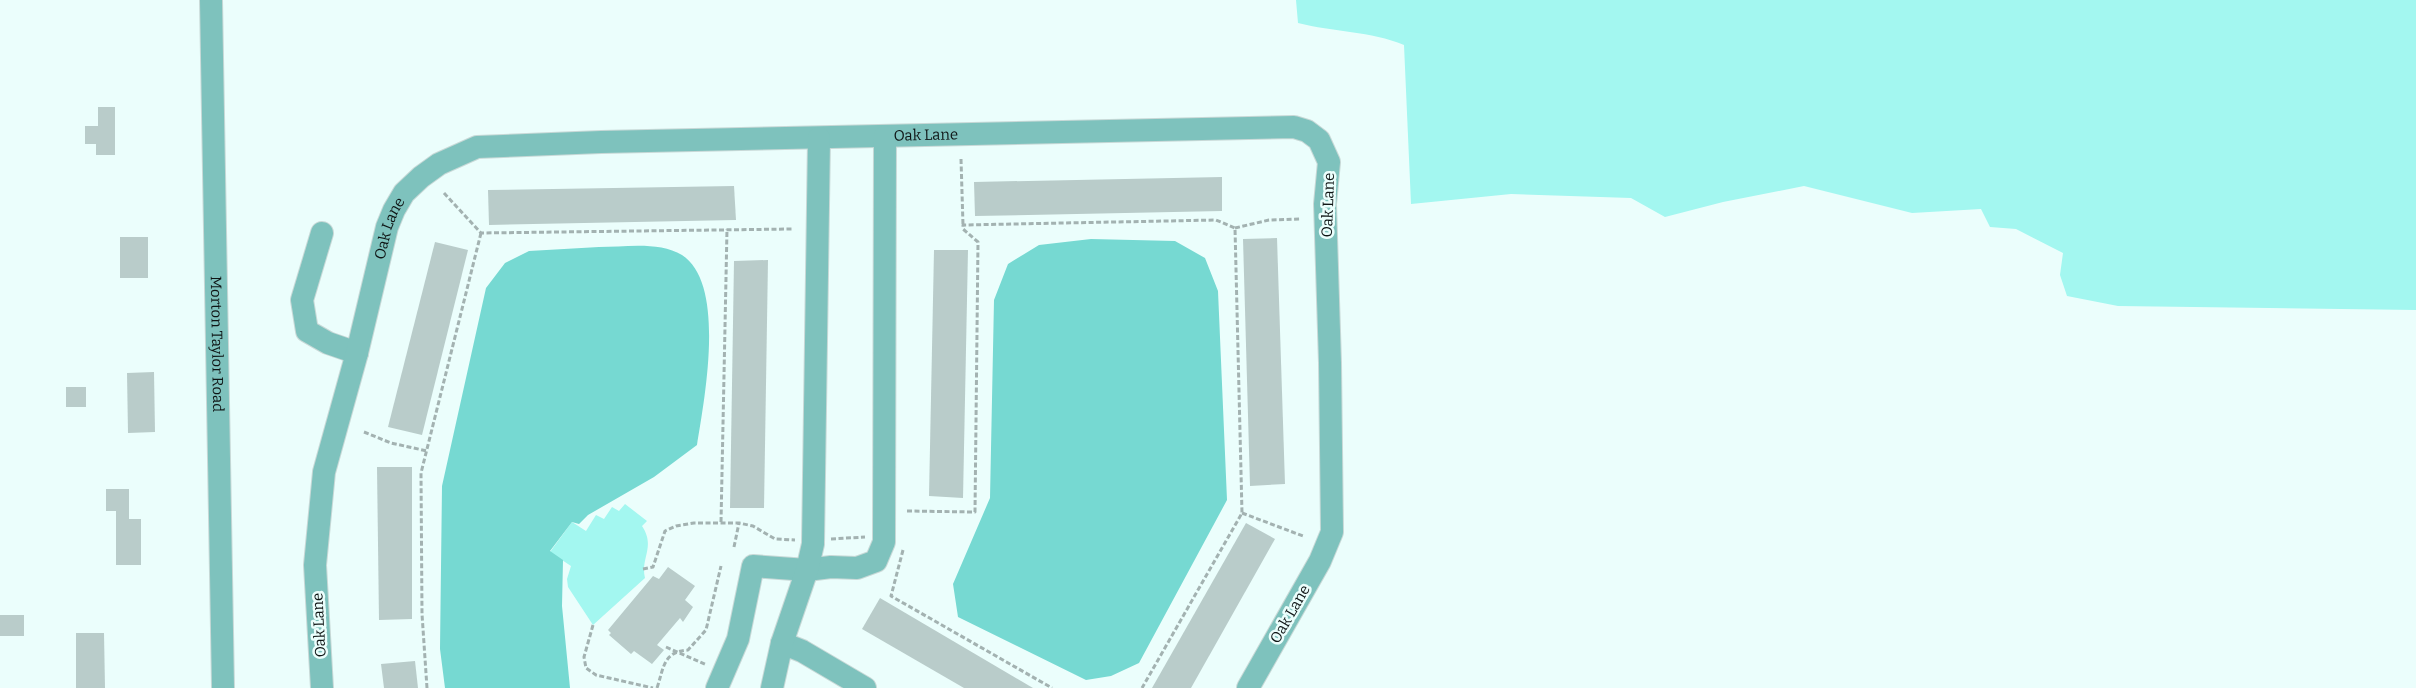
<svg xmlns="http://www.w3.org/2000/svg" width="2416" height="688" viewBox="0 0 2416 688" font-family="Bitter,serif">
<rect width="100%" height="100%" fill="#ebfefc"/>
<g fill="#a3f7f0">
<path d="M1296,0h1120v310l-298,-4 -51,-10 -7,-21 3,-22 -47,-24 -26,-2 -9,-18 -69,4 -108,-27 -81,16 -58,15 -34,-19 -120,-4 -100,10 -7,-159c-33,-14 -71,-13 -106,-22z"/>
<path d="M625,504l22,17 -5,5c14,21 -2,32 3,52l-52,47 -25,-38 -1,-8 4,-13 -21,-14 22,-30 14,9 10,-16 8,4 8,-12 7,4z"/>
</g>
<g fill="#76d9d2">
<path d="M1091,239l84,2 30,17 13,33 9,209 -88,163 -28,13 -25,4 -128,-63 -5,-33 37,-86 4,-198 14,-36 31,-19z"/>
<path d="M599,247c26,0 60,-6 83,8 45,29 22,146 15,190l-43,32 -66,38 -9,9 -7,-2 -22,29 13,9 -1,46 8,82h-125l-5,-39 2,-163 44,-198 19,-25 24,-12z"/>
</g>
<g fill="#b9ccca">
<path d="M98,107h17v48h-19v-11h-11v-18h13z"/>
<path d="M1222,177v34l-247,5 -1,-34z"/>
<path d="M734,186l2,34 -247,5 -1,-35z"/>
<rect x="120" y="237" width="28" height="41"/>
<path d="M1277,238l8,246 -35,2 -7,-247z"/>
<path d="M435,242l33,8 -46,185 -34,-8z"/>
<path d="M934,250h34l-5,248 -34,-2z"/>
<path d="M768,260l-4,248h-34l4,-247z"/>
<path d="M154,372l1,60 -27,1 -1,-60z"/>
<rect x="66" y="387" width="20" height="20"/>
<path d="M377,467h35v152l-33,1z"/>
<path d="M106,489h23v30h12v46h-25v-54h-10z"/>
<path d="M1246,523l29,16 -84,149h-39z"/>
<path d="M668,567l27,19 -10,14 8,7 -10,15 -3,-4 -23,27 7,5 -12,14 -18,-13 -3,3 -22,-19 2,-2 -3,-3 45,-54 6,3z"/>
<path d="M880,598l153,90h-69l-102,-59z"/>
<rect x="0" y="615" width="24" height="21"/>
<path d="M76,633h28l1,55h-29z"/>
<path d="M415,661l3,27h-34l-3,-24z"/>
</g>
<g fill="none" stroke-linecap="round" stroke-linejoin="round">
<defs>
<g id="minor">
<path id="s1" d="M211,0l12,688"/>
<path d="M322,233l-20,67 5,31 21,12 29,10"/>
<path d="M782,643l20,8 63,37"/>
<path id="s2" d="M322,688l-7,-123 9,-93 33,-119 30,-126 7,-17 10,-17 17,-16 18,-13 38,-17 124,-5 693,-15 13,4 12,9 10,22 -4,42 5,159 2,169 -12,29 -72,127"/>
<path d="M717,688l21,-49 15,-73 54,4 24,-3 26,1 19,-7 8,-19 1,-405"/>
<path d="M772,688l10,-45 25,-73 6,-26 6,-406"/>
</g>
</defs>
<use href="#minor" stroke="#c8d9d7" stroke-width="24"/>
<g stroke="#a3b2b1" stroke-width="3" stroke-dasharray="5 2.5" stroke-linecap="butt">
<path d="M961,159l2,66"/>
<path d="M444,193l37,40 312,-4"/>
<path d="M1235,228l34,-8 32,-1"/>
<path d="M364,432l27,11 36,8"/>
<path d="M907,511l68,1 3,-270 -15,-13v-4l253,-5 19,8 7,285 -100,175"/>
<path d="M1242,513l61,23"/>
<path d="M721,522l6,-293"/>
<path d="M831,539l34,-2"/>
<path d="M734,547l5,-24"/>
<path d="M903,550l-12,46 161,92"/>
<path d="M643,569l10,-2 12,-36 11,-5 18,-3h45l14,3 22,13 20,1"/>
<path d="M593,625l-9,32 2,11 10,7 57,13"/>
<path d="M666,647l41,18"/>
<path d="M427,688l-5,-74 -1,-141 60,-240"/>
<path d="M657,688c7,-21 6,-36 31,-38l18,-20 15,-64"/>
</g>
<use href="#minor" stroke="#7ec2bd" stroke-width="22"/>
</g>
<g text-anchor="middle" stroke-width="5" stroke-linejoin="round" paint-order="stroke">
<g font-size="15" fill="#0f1515" stroke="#ebfefc">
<text dy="5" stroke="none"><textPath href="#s2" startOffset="1044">Oak Lane</textPath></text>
<text transform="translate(1328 205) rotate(-88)" y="5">Oak Lane</text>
<text dy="5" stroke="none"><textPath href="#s2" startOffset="469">Oak Lane</textPath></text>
<text dy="5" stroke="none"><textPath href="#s1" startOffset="344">Morton Taylor Road</textPath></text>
<text transform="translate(1290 614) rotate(-60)" y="5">Oak Lane</text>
<text transform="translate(319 625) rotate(-93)" y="5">Oak Lane</text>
</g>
</g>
</svg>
